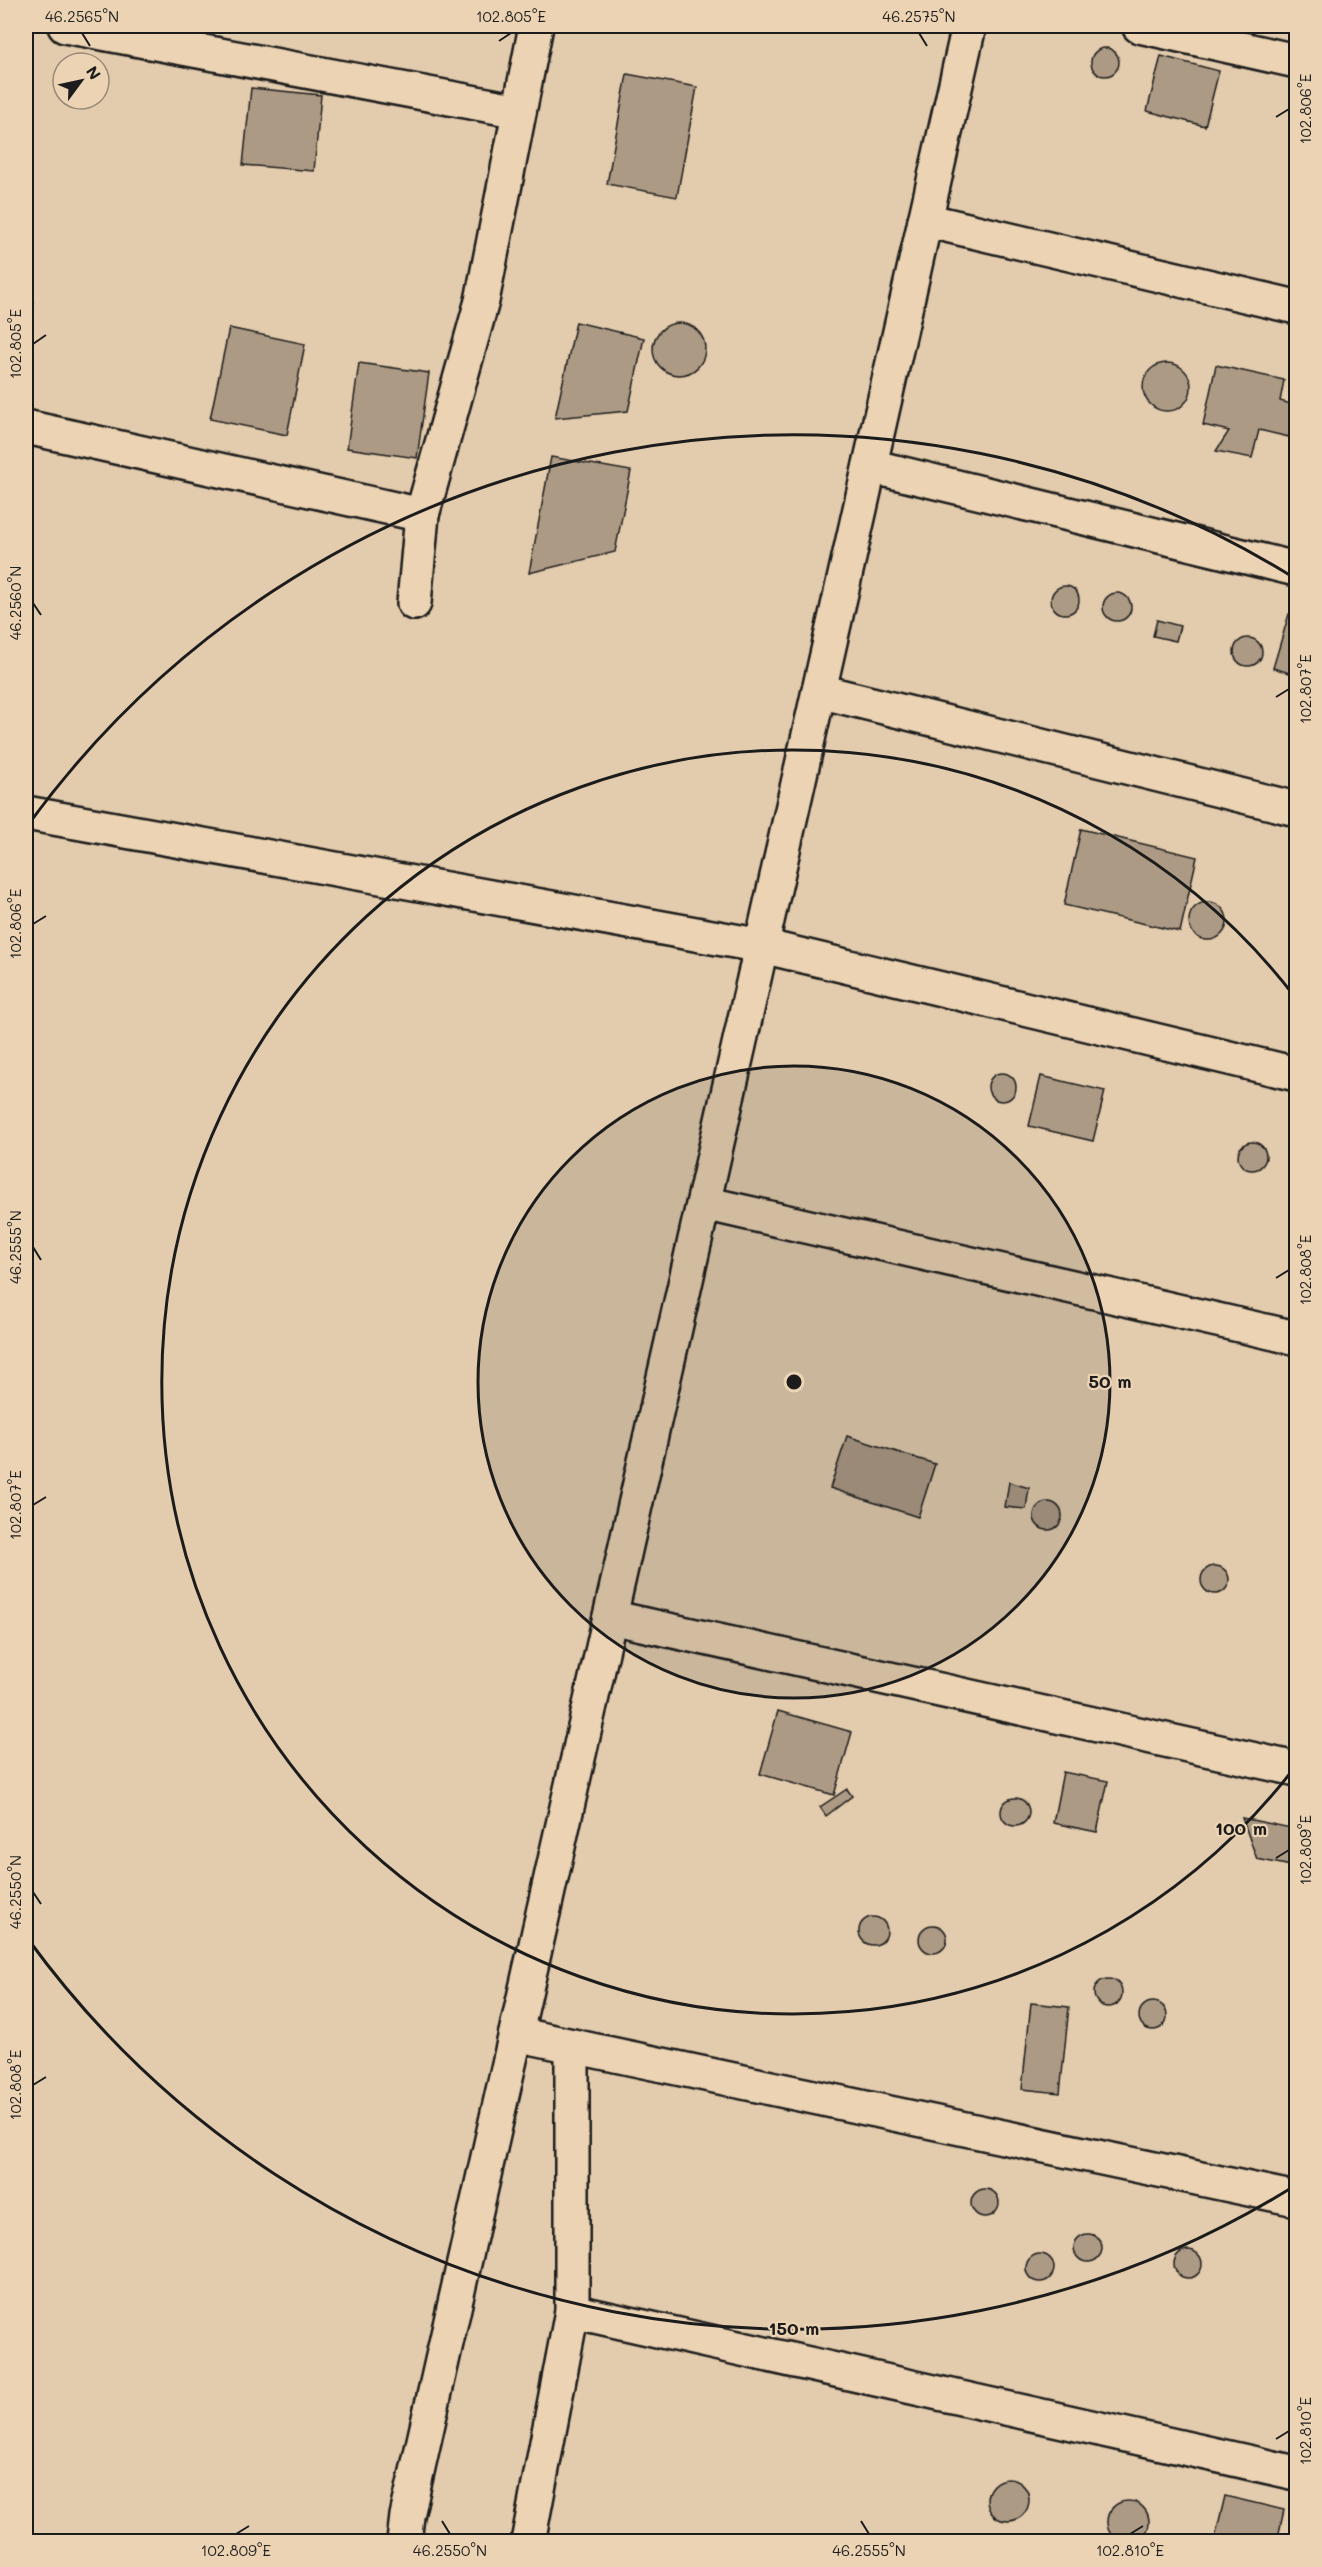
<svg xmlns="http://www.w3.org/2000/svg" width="1322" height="2567" viewBox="0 0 1322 2567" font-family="Mali,sans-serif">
<rect width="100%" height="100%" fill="#e3ccad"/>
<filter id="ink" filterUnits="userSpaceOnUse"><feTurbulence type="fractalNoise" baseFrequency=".0167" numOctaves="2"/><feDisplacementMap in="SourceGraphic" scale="12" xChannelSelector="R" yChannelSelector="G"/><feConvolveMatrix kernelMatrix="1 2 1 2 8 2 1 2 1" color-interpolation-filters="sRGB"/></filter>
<g filter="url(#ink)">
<g fill="#ac9a85" stroke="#1c1c1c" stroke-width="1.5">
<circle cx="1105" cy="62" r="14"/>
<path d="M1161,56l58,15 -14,55 -58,-15z"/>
<path d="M627,74l70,13 -20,110 -70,-13z"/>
<path d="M251,88l70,7 -7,76 -71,-6z"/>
<path d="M26,301l8,1 -8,41z"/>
<path d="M576,322l68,16 -16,73 -73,7z"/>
<circle cx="679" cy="349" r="26"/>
<path d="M229,328l76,16 -18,91 -77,-16z"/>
<circle cx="1167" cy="387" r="24"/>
<path d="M359,363l70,10 -12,85 -70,-10z"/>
<path d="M1216,365l68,15 -4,21 15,4 -6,32 -30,-7 -7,28 -36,-7 13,-20 -26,-6z"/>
<path d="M551,457l80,14 -16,81 -86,21z"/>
<circle cx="1065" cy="600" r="14"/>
<circle cx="1117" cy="607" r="14"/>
<path d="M1289,614l7,3v58l-23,-7z"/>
<path d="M1157,620l23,6 -4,15 -23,-5z"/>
<circle cx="1248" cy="652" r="14"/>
<path d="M1081,829l116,28 -17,75 -116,-27z"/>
<circle cx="1208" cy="921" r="19"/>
<circle cx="1002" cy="1087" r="14"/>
<path d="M1041,1076l64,15 -12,50 -64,-15z"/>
<circle cx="1252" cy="1156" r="14"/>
<path d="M847,1436l88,28 -17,53 -88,-29z"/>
<path d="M1009,1482l20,6 -3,21 -21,-2z"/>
<circle cx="1048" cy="1516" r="14"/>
<circle cx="1215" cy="1580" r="14"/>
<path d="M778,1711l74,21 -18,63 -74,-21z"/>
<path d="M1063,1772l45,9 -11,51 -44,-9z"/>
<path d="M847,1789l5,7 -26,20 -6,-9z"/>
<circle cx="1015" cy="1812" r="14"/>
<path d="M1242,1818l54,11v38l-39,-8z"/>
<circle cx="873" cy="1931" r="14"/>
<circle cx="933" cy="1939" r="14"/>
<circle cx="1108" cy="1993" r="14"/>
<circle cx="1153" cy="2016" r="14"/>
<path d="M1031,2003l38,4 -9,86 -38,-4z"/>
<circle cx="985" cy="2203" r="14"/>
<circle cx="1088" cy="2248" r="14"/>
<circle cx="1188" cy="2264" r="14"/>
<circle cx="1040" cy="2268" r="14"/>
<circle cx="1008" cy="2500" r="21"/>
<path d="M1225,2496l59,14 -7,32h-63z"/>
<circle cx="1128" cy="2522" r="21"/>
</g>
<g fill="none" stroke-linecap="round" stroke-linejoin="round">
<defs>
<g id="street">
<path d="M65,26l454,85"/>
<path d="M1139,26l157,35"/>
<path d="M925,220l371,87"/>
<path d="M26,427l396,88"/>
<path d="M870,466l426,103"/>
<path d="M414,603l8,-88 60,-214 54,-275"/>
<path d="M819,691l477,118"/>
<path d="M26,813l736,133 534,128"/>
<path d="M704,1203l592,135"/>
<path d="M610,1617l686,152"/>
<path d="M516,2034l780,165"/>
<path d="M572,2311l724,162"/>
<path d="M528,2542l44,-231v-265"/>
</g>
<path id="secondary" d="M404,2542l3,-26 51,-226 511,-2264"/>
</defs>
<use href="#street" stroke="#1c1c1c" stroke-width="38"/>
<use href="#secondary" stroke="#1c1c1c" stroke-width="38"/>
<use href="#street" stroke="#ebd3b3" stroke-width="33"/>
<use href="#secondary" stroke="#ebd3b3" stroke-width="33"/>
</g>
</g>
<path fill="none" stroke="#1c1c1c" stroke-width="2" d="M82,33l8,13M919,33l8,13M499,41l12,-8M1276,117l13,-8M33,344l13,-9M33,603l8,12M1276,697l13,-8M33,924l13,-8M33,1247l8,13M1276,1278l13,-8M33,1505l13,-8M1276,1858l13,-8M33,1892l8,12M33,2085l13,-8M1276,2439l13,-8M442,2521l8,13M861,2521l8,13M236,2534l13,-8M1130,2534l13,-8"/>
<circle cx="794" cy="1382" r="316" fill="#1c1c1c" fill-opacity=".12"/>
<g fill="none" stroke="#1c1c1c" stroke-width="3">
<circle cx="794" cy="1382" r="316"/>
<path d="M1295 1767A632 632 0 1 1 1295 997"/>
<path d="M1296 2185A947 947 0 0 1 28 1939M28 825A947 947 0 0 1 1296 579"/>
</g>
<circle cx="794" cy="1382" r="9" fill="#1c1c1c" stroke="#ebd3b3" stroke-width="3"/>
<g font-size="18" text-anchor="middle" font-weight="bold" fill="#1c1c1c" stroke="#ebd3b3" stroke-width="4.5" stroke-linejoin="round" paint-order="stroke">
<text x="1110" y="1388">50 m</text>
<text x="1241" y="1835">100 m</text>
<text x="794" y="2335">150 m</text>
</g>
<rect width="1322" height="2567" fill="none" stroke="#ebd3b3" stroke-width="66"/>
<g transform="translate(81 81) rotate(57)"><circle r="28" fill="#ebd3b3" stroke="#988a77" stroke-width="1.5"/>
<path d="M0-4.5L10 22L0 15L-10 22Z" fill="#1c1c1c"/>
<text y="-9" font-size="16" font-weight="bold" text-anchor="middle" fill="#1c1c1c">N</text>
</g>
<rect x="33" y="33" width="1256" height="2501" fill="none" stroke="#1c1c1c" stroke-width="2"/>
<g font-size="15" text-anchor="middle" fill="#1c1c1c">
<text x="82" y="22">46.2565°N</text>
<text x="511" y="22">102.805°E</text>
<text x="919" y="22">46.2575°N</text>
<text transform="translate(1306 109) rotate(-90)" y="5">102.806°E</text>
<text transform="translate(16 344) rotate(-90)" y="5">102.805°E</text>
<text transform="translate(16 603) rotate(-90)" y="5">46.2560°N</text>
<text transform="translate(1306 689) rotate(-90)" y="5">102.807°E</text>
<text transform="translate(16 924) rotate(-90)" y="5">102.806°E</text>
<text transform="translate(16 1247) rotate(-90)" y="5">46.2555°N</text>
<text transform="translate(1306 1270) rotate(-90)" y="5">102.808°E</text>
<text transform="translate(16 1505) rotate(-90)" y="5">102.807°E</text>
<text transform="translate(1306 1850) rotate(-90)" y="5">102.809°E</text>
<text transform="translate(16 1892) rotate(-90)" y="5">46.2550°N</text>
<text transform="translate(16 2085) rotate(-90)" y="5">102.808°E</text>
<text transform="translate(1306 2431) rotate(-90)" y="5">102.810°E</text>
<text x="236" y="2556">102.809°E</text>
<text x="450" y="2556">46.2550°N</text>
<text x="869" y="2556">46.2555°N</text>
<text x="1130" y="2556">102.810°E</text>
</g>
</svg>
